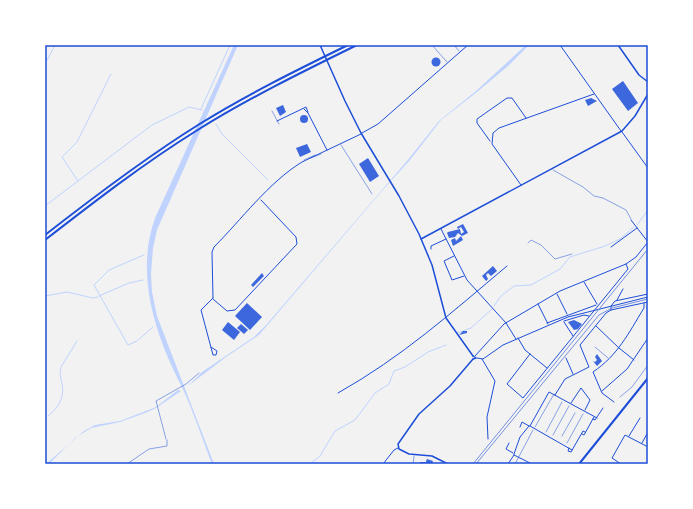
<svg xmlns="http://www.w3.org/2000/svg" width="693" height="509" viewBox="0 0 693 509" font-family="Figtree,sans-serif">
<rect width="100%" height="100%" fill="#f2f2f2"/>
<g fill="#bfd3fe">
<path d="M234,45h4l-81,185 -4,18 -2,26 1,18 5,24 57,148h-2c-10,-26 -19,-54 -31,-79 -26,-51 -46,-111 -26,-167z"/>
<path d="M526,45h3l-21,21 -31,26 -36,28 -31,40 -29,32 -122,143 -33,22 -38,29 14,-14 52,-35 13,-13 140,-163 32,-40 37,-30z"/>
<path d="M178,390l3,1 -25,17 -11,5 -25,9 -29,6 -16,10 -26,26h-3l38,-33 11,-6 25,-4 36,-14z"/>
</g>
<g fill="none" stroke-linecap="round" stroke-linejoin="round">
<g stroke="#bfd3fe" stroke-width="1">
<path d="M45,64l10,-19"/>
<path d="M201,109l29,-64"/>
<path d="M216,124l6,10 27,27"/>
<path d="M250,162l18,18"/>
<path d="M78,181l-16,-24 15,-15 34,-68"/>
<path d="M45,206l107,-81 37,-18 13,3"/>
<path d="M637,225l11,-15"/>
<path d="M144,255l-35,15 -15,15 34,60 9,-4 16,-14"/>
<path d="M45,296l22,-4 26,6 5,-1"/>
<path d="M99,296l30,-13 14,-3"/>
<path d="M494,306l7,-10 13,-10 17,-1 29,-16 10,-12 35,-11 15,-7 14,-12"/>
<path d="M457,333l14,-5 21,-19"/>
<path d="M61,367l16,-26"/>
<path d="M48,416c10,-8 17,-18 14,-32 -1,-6 -3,-11 -1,-16"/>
<path d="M45,418l1,-1"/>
<path d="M310,464l10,-8 15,-25 20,-11 20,-27 14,-9 5,-13 11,-4 23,-15 18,-7"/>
</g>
</g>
<g fill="#3d67dc">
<circle cx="436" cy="62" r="4.5"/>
<path d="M623,81l15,22 -10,8 -16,-22z"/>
<path d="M591,98l6,3 -9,5 -3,-6z"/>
<path d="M283,105l3,7 -6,4 -4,-8z"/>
<circle cx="304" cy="119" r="4"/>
<path d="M307,144l4,8 -11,5 -4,-9z"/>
<path d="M368,158l11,18 -9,6 -11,-18z"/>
<path d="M463,224l5,9 -6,3 -4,-3 -3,4 -6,1 -2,-5 1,-1 12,-3 1,5 3,-2 -3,-5 -3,2 -1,-2z"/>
<path d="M461,236l2,4 -10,6 -2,-6 4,-2 1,3z"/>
<path d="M493,266l4,5 -6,5 -3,-3 -2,2 2,4 -2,2 -4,-5z"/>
<path d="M262,273l2,3 -11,11 -2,-2z"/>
<path d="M247,303l15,14 -12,13 -15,-14z"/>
<path d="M574,320l8,4 -4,5 -4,1 -6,-8z"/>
<path d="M228,322l12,10 -6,8 -12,-10z"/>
<path d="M241,324l7,6 -4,4 -7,-6z"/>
<path d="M463,331h4v2l-8,2z"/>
<path d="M597,354l5,7 -5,5 -4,-5 2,1 2,-2 -2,-3z"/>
<path d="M427,459l6,2 -1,3h-11l-1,-2h5v2z"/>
</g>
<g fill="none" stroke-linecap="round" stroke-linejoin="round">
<g stroke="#1d4ed8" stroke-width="0.5">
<path d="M528,243l3,-3 10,5 14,14 17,-5"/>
<path d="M620,397l12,-10 16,-22"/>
<path d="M546,432l16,-30"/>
<path d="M553,435l16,-29"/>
<path d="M562,436l13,-23"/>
<path d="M567,443l16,-29"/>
<path d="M127,464l22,-15 18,-3v-6"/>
</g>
<g stroke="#1d4ed8" stroke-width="0.5">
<path d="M432,45l15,17"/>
<path d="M454,45l5,6"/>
<path d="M272,111l7,13"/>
<path d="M341,145l31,49"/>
<path d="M311,158l10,-4"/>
<path d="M304,160l11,-5"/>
<path d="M553,170l30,17 11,9 9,2 23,12 5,9"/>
<path d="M595,347l13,11"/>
<path d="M535,427l19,-33"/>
<path d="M166,439l-10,-38 30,-17 13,-11"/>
<path d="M413,464l1,-8"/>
<path d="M515,464l18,-34"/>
</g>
<g stroke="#1d4ed8" stroke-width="1">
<path d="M304,109l4,4 19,37"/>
<path d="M277,121l29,-14 2,5"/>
<path d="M622,132l26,36"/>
<path d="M490,141l-13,-18v-4l30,-21h5l14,20"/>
<path d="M521,185l-29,-41 1,-11 6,-5 95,-34"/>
<path d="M631,220l17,22"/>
<path d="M441,229l26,51 39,43 10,16"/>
<path d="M611,247l26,-19"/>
<path d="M431,249v-3l15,-7"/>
<path d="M454,256l-10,5 8,19 12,-4"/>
<path d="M584,282l13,22"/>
<path d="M557,294l10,20"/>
<path d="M213,298l-1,-46 2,-5c27,-27 55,-65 88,-85l59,-28"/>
<path d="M213,299l14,12 8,-1 62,-66 -1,-7 -35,-37"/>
<path d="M617,300l6,-11"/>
<path d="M538,304l10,20"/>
<path d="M611,310v-4l4,-5 33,-7"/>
<path d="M564,321l20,-6 5,1"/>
<path d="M564,322l9,14"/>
<path d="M547,323l49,-18"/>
<path d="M596,326l23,22 15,12"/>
<path d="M518,338l7,12 22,18"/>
<path d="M211,347l6,4 -1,4h-3l-12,-45 12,-12"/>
<path d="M530,354l-23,30 16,14 105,-129 -2,-5"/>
<path d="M475,356l29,-32 56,-33 66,-27 10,-7 12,-15"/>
<path d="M566,358l7,16"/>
<path d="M482,359l13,22 -8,36 1,22"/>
<path d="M602,391l25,-22 21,-31"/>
<path d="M338,393c64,-36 113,-80 169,-127"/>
<path d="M555,395l10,-16 24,-12 -9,-22 26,-32 5,-3 37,-8"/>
<path d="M614,402l-12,-9 -9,-21c25,-17 35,-38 51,-64v-5"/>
<path d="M571,403l10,-15 9,12 -5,10"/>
<path d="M593,419l2,1 8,-12"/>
<path d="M530,426l19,-34 48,26"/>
<path d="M530,426l42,24"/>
<path d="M520,427l2,-5 7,4"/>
<path d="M582,434l2,1 10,-18"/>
<path d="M629,436l11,-18"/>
<path d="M509,443l-3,6 7,4"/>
<path d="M642,443l6,-11"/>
<path d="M569,448l-1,3 3,1 12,-21 2,1"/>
<path d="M514,454l6,-17 9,-11"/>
<path d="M514,455l18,9"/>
<path d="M383,464l11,-14 4,-2"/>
<path d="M508,464l6,-9"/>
<path d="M621,464l-9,-6 13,-23 23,12"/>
</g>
<g stroke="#1d4ed8" stroke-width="1">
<path d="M560,45l61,86"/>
<path d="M362,133l16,-9 90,-79"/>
<path d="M477,358l6,1 20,-14 65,-28 80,-20"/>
</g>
<g stroke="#1d4ed8" stroke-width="1.5">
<path d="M320,45l25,56 16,32 38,63 20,38 13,31 14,53 27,38"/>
<path d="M618,45l21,30 9,7"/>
<path d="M421,239l201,-108 13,-15 13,-22"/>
<path d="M473,356l3,2 -3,1"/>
<path d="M448,464l-16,-8 -23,-2 -10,-5 -1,-5 21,-30 31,-28 23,-27"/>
</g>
<path stroke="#1d4ed8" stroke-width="2" d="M579,464l69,-86"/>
<g stroke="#1d4ed8" stroke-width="2">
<path d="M45,235c50,-39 100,-77 153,-110 48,-30 99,-55 150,-80"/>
<path d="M45,240c49,-38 98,-76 151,-109 51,-32 106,-59 161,-86"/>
</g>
<path stroke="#7290e2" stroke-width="1" d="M476,464l123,-149 13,-7 36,-9"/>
<path stroke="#7290e2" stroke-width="1" d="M473,464l175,-215"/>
</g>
<rect width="693" height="509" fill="none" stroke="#ffffff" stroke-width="92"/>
<rect x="46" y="46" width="601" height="417" fill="none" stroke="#1d4ed8" stroke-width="1.5"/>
</svg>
